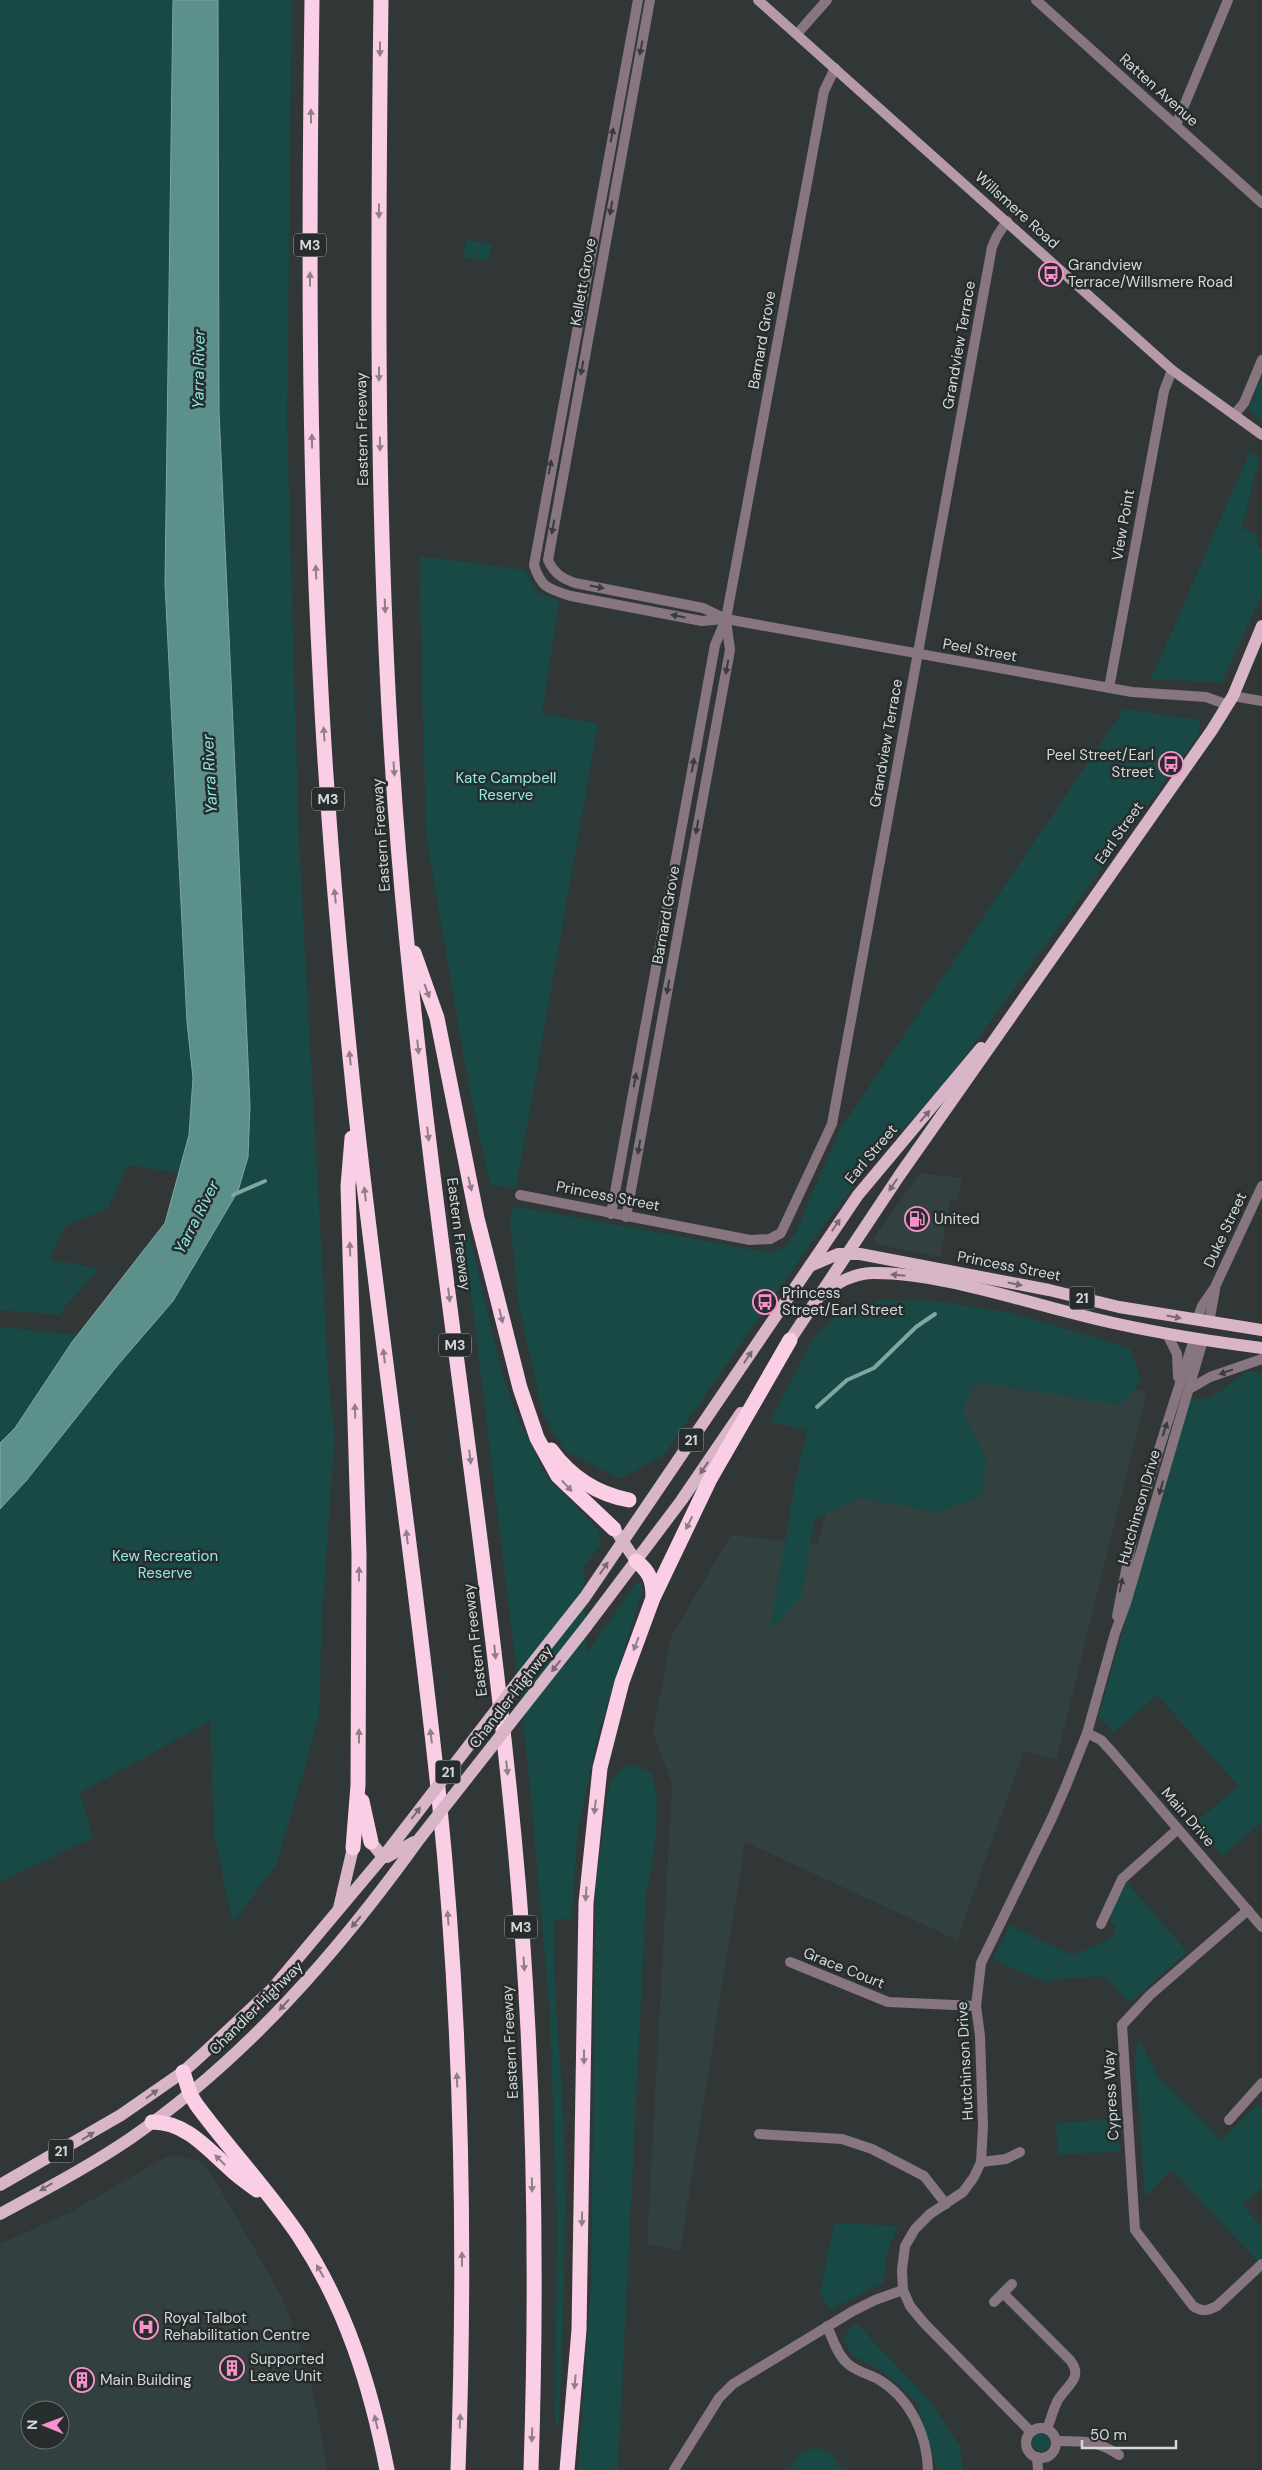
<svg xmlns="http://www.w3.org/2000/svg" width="1262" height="2470" viewBox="0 0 1262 2470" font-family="'DM Sans',sans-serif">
<rect width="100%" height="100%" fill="#303736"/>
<g fill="#32413f" fill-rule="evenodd">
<path d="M920,1173l42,5 -4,22 -8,-1 -10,58 -65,-13 -2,-5z"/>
<path d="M870,1333l277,59 -91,368 -32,-9 -67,189 -212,-98 -65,409 -33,-7 25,-460 -19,-52 18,-95 60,-102 87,10z"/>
<path d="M175,2155l25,6 9,9 73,127 22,60 14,58 9,55h-327v-226l71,-32 93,-54zM30,2410h30v30h-30z"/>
</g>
<g fill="#194945">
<path d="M0,0h173l-8,584 22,438 6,56 -4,57 -10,38 -51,-8 -20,43 -43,19 -16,32 50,10 -41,46 -58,-5z"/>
<path d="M218,0h74l-5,422 12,417 30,549 6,47 -13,182 -3,100 -42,147 -44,59 -19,-88 -4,-114 -130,72 13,45 -93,44v-373l26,-28 91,-115 56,-65 75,-144 2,-51 -31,-695z"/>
<path d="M466,240l26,4 -3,17 -26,-4z"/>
<path d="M1262,375v45l-9,-5 -4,-6z"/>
<path d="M1250,451l9,9 -17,68 14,6 2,13 4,2v45l-40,89 -71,-4z"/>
<path d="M419,556l106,14 13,23 21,8 -17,113 56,10 -82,465 -26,-4 -21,-97 -43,-252z"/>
<path d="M1124,709l76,11 -1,15 -253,347 -79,86 -53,71 -151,217 -43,23 -55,-28 -22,-36 -25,-113 -8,-84 3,-12 252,46 19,-4 11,-14 44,-103z"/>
<path d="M469,1232l31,134 15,45 31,65 53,54 1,16 -16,21 3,86 49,-70h6v9l-44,142 -21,101 -5,84h-17c-3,73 7,144 9,216 3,97 -1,193 -5,289l-4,-1 2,-202 -7,-206 -22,-248 -64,-532z"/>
<path d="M884,1300l52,1 77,12 117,35 11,33 -20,24 -145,-23 -14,27 25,51 -5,37 -45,15 -76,-14 -46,21 -14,79 -31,32 25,-147 12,-52 -37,-10 43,-83 34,-33z"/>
<path d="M0,1327l78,8 -63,93 -15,15z"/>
<path d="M1247,1371l15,3v448l-40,34 -28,-32 44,-38 -81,-91 -43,37 -16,-15 91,-317 22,-2z"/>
<path d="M628,1766h8l14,6c15,27 2,96 -4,126l-28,572h-40l13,-185 5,-402 13,-97 8,-14z"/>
<path d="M1126,1881l61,71 -58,51 -24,-27 -55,4 -2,4 -56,-25 18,-34 62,30 38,-16 6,-12 -4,-4 -1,-10z"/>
<path d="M1139,2039l20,39 62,62 37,-35 4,4v78l-20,18 20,22v39l-91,-97 -26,29 -10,-139z"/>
<path d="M1118,2119l2,32 -62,4 -2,-32z"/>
<path d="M834,2223l64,3 -11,27 -3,29 -54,28 -10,-17z"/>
<path d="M856,2323l74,78 30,45 3,24h-25l-20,-56 2,-8 -33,-32 -35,-19 -9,-18z"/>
<circle cx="1041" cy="2442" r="9"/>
<path d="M818,2448l15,7 9,15h-52c3,-14 14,-21 28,-22z"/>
</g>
<path fill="#5b908b" stroke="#80a6a2" d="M173,0h45l1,411 31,695 -2,51 -10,34 -65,110 -56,65 -91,115 -26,28v-66l15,-15 57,-86 93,-119 24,-88 4,-57 -6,-56 -22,-438z"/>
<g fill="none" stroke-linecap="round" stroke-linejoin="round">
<g stroke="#80a6a2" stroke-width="4">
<path d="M233,1195l32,-14"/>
<path d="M817,1407l30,-27 27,-12 42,-41 19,-13"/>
</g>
<g stroke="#87767f" stroke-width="10">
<path d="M638,0l-104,565c7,23 15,24 37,31l131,25 23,-2"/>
<path d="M650,0l-102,560c6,13 13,18 27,23l128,25 23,11 406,73 74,5 22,8"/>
<path d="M1036,0l226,203"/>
<path d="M797,34l30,-34"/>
<path d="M1176,125l52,-125"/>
<path d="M1234,415l10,-12 18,-43"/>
<path d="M1109,688l55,-297 8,-21"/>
<path d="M1233,696l29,5"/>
<path d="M520,1195l230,45 20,-1 11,-6 51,-109 160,-877 5,-11 10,-15"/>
<path d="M611,1214l104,-569 11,-26 98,-528 11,-23"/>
<path d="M626,1217l104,-567 -4,-30"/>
<path d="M1197,1320l5,-14 13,-19 47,-101"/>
<path d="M1209,1322l6,-32"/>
<path d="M1167,1334l10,20 1,23"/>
<path d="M1191,1388l19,-11 52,-18"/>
<path d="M1117,1616l18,-91 59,-186"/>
<path d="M1087,1733l14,7 11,12 150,175"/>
<path d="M1248,1910l-98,85 -28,30 13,205 58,76c9,6 14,5 24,0l45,-42"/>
<path d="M1101,1924l21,-45 56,-50"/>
<path d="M790,1962l98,40 88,4"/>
<path d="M1229,2120l33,-37"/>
<path d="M759,2134l83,5 30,10 52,27 22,28"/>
<path d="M981,2162l25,-3 14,-7"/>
<path d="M1003,2293l67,67c14,18 -3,25 -12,40 -5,9 -7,19 -11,29"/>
<path d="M994,2302l18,-18"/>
<path d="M827,2326c5,11 10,28 20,37 8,8 21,11 31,16 32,19 49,55 50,91"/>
<circle cx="1041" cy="2443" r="15"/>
<path d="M1031,2432l-107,-109 -14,-17 -7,-16 -1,-20 3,-24 10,-17 15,-15 33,-22 11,-15 7,-15 2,-36 -3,-90 -4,-30 5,-43 70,-143 15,-34 21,-53 28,-100 11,-30 77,-263"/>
<path d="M1056,2441c26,0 40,-1 63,14"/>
<path d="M1037,2457l1,13"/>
<path d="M674,2470l45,-72 14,-14 120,-73 22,-11 28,-10"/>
</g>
<path stroke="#b69aa8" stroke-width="10" d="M758,0l414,370 90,65"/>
<g stroke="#d9b5c8" stroke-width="12">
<path d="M810,1266l28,-12h22l189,36 70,17 143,23"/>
<path d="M824,1294c13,-12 30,-20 48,-21 62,-1 143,26 204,41 61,16 123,26 186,34"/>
<path d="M786,1346l113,-170 313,-446 21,-34 29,-70"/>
<path d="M618,1534l18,27"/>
<path d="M586,1627l95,-126 60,-88"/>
<path d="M510,1692l75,-95 273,-402 123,-147"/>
<path d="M371,1842l12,15h4l27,-15"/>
<path d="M339,1908l14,-60"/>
<path d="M0,2185l121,-70 62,-43 22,-20 67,-63 115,-137"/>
<path d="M0,2214c44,-24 90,-48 131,-76 115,-80 208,-187 289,-300"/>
</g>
<g stroke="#facee5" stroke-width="15">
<path d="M312,0c-3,224 -4,448 8,672 7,145 20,290 35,434 25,231 60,461 84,692 23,223 27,449 19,672"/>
<path d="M381,0c-4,311 -6,623 25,933 29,302 79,601 108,903 20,210 24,423 17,634"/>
<path d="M414,953l23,65 40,200 43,170 17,50 21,38 56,53"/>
<path d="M352,1138l-4,48 11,369 -1,230 -5,63"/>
<path d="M551,1450c19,26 46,44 78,50"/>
<path d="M636,1561c13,10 17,19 17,36"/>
<path d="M362,1801l9,41"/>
<path d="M183,2072l7,22 6,10c33,45 72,86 103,132 47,71 72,151 88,234"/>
<path d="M152,2122c33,0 54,25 77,46 8,8 18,15 28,22"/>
<path d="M567,2470l12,-140 7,-427 14,-135 22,-86 31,-84 57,-119 80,-139"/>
</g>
<g stroke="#d9b5c8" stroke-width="12">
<path d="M420,1838l166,-211"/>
<path d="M387,1852l123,-160"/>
</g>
</g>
<defs><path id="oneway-solid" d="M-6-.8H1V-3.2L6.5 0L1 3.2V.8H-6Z" transform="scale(1.25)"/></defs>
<g fill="#393c3d">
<use href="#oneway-solid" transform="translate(641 48) rotate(101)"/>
<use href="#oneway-solid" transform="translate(612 135) rotate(-79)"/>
<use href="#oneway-solid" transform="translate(611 208) rotate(100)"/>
<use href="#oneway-solid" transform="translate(582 368) rotate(100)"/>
<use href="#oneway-solid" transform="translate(550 467) rotate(-80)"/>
<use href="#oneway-solid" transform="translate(553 527) rotate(100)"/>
<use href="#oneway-solid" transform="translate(597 587) rotate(11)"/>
<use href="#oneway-solid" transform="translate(678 616) rotate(-169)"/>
<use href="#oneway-solid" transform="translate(727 667) rotate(100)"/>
<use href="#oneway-solid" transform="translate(693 765) rotate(-80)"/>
<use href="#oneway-solid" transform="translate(697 827) rotate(100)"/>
<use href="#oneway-solid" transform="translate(668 987) rotate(100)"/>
<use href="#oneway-solid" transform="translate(635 1080) rotate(-80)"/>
<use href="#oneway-solid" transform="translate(639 1147) rotate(100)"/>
<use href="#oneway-solid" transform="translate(1226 1372) rotate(160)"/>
<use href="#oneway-solid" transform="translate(1165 1429) rotate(-72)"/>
<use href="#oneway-solid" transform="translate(1161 1488) rotate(106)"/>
<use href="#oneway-solid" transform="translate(1121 1585) rotate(-78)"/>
</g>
<g fill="#907e88">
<use href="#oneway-solid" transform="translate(380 49) rotate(90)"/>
<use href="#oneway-solid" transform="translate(311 116) rotate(-90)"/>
<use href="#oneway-solid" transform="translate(379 211) rotate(90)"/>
<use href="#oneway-solid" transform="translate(310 279) rotate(-90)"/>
<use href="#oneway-solid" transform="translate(379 374) rotate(90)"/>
<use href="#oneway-solid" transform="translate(312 441) rotate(-91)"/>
<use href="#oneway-solid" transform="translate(380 444) rotate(89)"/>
<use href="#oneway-solid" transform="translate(316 572) rotate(-92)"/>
<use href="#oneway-solid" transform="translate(385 606) rotate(88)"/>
<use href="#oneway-solid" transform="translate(324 734) rotate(-94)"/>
<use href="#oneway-solid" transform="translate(394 769) rotate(86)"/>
<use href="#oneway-solid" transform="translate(335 896) rotate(-96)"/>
<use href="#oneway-solid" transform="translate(427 991) rotate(70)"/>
<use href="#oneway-solid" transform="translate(418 1047) rotate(84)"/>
<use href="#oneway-solid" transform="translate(350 1058) rotate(-96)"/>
<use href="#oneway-solid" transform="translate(428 1134) rotate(83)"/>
<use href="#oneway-solid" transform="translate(470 1184) rotate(77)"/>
<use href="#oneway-solid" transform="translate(365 1194) rotate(-97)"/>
<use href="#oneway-solid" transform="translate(350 1249) rotate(-92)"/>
<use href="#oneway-solid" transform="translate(449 1295) rotate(83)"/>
<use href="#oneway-solid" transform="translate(501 1316) rotate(76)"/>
<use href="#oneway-solid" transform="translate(384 1356) rotate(-97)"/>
<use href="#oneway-solid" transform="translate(355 1411) rotate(-92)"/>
<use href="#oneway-solid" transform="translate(470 1457) rotate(83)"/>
<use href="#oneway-solid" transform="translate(567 1486) rotate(47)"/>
<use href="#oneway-solid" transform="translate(689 1523) rotate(116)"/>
<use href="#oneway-solid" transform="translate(407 1537) rotate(-97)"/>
<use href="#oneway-solid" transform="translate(359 1574) rotate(-90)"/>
<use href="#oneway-solid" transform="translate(636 1644) rotate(111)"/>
<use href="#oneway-solid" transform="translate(495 1652) rotate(84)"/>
<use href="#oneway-solid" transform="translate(359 1736) rotate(-90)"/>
<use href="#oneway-solid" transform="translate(431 1736) rotate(-97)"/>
<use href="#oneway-solid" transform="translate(507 1768) rotate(84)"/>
<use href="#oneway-solid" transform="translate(595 1807) rotate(97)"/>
<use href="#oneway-solid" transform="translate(586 1894) rotate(94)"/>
<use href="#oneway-solid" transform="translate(448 1918) rotate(-94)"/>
<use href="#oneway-solid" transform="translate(524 1964) rotate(86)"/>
<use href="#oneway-solid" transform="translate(584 2057) rotate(90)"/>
<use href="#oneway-solid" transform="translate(457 2080) rotate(-92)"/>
<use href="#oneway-solid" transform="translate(220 2160) rotate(-135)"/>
<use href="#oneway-solid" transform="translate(532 2185) rotate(89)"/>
<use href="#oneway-solid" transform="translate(582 2219) rotate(91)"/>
<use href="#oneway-solid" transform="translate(462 2259) rotate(-90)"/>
<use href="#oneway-solid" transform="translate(320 2271) rotate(-120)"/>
<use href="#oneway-solid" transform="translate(575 2382) rotate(95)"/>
<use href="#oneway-solid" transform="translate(460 2421) rotate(-88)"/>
<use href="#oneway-solid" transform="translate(376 2422) rotate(-103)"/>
<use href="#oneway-solid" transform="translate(532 2435) rotate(92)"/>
</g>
<g fill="#776a72">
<use href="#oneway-solid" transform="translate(925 1116) rotate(-49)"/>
<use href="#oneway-solid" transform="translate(893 1185) rotate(124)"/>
<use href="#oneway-solid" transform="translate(836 1225) rotate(-56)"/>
<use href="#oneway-solid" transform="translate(898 1275) rotate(-175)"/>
<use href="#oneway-solid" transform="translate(1015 1284) rotate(11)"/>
<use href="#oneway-solid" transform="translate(1174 1317) rotate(11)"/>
<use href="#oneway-solid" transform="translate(748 1357) rotate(-56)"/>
<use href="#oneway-solid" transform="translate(704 1468) rotate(124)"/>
<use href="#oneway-solid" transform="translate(604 1568) rotate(-56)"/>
<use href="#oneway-solid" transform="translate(556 1666) rotate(128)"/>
<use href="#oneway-solid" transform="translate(416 1813) rotate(-52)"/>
<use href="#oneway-solid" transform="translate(356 1922) rotate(130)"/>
<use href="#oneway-solid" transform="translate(284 2005) rotate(132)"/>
<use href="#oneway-solid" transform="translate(152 2094) rotate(-36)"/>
<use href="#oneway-solid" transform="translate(88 2136) rotate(-32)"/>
<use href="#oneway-solid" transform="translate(46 2187) rotate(149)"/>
</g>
<defs>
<symbol id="bus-ring" viewBox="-11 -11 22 22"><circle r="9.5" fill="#262d2c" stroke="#f890cc" stroke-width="1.5"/><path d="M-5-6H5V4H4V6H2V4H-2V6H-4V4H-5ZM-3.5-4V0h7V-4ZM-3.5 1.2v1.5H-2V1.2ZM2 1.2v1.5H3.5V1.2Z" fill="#f890cc"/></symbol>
<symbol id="fuel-ring" viewBox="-11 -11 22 22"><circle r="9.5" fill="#262d2c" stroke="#f890cc" stroke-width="1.5"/><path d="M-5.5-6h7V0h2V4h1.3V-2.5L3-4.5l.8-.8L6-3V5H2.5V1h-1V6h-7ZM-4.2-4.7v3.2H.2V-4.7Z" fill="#f890cc"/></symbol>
<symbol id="hospital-ring" viewBox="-11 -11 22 22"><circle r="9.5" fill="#262d2c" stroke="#f890cc" stroke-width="1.5"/><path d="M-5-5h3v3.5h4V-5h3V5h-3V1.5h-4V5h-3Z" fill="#f890cc"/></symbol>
<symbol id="building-ring" viewBox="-11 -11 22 22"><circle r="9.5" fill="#262d2c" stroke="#f890cc" stroke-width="1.5"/><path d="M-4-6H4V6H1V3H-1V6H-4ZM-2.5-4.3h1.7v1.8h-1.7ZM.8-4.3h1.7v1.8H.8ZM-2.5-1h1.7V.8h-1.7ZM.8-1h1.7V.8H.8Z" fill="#f890cc"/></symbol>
</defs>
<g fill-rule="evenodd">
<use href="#bus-ring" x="1037" y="260" width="28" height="28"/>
<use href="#bus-ring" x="1157" y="750" width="28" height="28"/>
<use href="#fuel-ring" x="903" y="1205" width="28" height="28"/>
<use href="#bus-ring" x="751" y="1288" width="28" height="28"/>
<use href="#hospital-ring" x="132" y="2313" width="28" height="28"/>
<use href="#building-ring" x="218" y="2354" width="28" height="28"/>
<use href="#building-ring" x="68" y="2366" width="28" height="28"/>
</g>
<g text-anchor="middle" stroke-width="5" stroke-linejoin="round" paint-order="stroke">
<g fill="#262d2c" stroke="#a0a5a5" stroke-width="1">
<rect x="294" y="233.5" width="32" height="23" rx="4"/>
<rect x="312" y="787.5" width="32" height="23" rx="4"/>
<rect x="1069.5" y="1286.5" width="25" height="23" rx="4"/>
<rect x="439" y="1333.5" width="32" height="23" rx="4"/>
<rect x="678.5" y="1428.5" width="25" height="23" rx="4"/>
<rect x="435.5" y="1760.5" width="25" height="23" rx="4"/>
<rect x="505" y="1915.5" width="32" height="23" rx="4"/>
<rect x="48.5" y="2139.5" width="25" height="23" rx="4"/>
</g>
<g font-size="14" font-weight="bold" fill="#d5d9d9">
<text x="310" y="250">M3</text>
<text x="328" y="804">M3</text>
<text x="1082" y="1303">21</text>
<text x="455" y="1350">M3</text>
<text x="691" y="1445">21</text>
<text x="448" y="1777">21</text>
<text x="521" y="1932">M3</text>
<text x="61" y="2156">21</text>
</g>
<g font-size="15" fill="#d5d9d9" stroke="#262d2c">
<text transform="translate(1159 90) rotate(42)" y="5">Ratten Avenue</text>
<text transform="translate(1017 210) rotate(42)" y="5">Willsmere Road</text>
<text transform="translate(583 282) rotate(-80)" y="5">Kellett Grove</text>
<text transform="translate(762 340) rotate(-80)" y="5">Barnard Grove</text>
<text transform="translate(959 345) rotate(-80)" y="5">Grandview Terrace</text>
<text transform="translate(362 429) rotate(-91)" y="5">Eastern Freeway</text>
<text transform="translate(1123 525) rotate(-80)" y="5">View Point</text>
<text transform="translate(980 650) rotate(10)" y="5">Peel Street</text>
<text transform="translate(886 743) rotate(-80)" y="5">Grandview Terrace</text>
<text transform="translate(1119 833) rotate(-55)" y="5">Earl Street</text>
<text transform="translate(381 835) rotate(-94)" y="5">Eastern Freeway</text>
<text transform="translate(666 915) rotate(-80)" y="5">Barnard Grove</text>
<text transform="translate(871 1154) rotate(-50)" y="5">Earl Street</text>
<text transform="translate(608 1196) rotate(11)" y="5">Princess Street</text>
<text transform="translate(1225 1230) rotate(-65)" y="5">Duke Street</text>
<text transform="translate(459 1234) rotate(83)" y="5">Eastern Freeway</text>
<text transform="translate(1009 1266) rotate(11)" y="5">Princess Street</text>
<text transform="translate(1139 1507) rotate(-74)" y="5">Hutchinson Drive</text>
<text transform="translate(475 1640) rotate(-97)" y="5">Eastern Freeway</text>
<text transform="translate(511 1697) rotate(-52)" y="5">Chandler Highway</text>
<text transform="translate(1188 1817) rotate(49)" y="5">Main Drive</text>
<text transform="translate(844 1968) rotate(22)" y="5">Grace Court</text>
<text transform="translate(256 2008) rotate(-45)" y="5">Chandler Highway</text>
<text transform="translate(510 2042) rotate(-93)" y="5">Eastern Freeway</text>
<text transform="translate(965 2061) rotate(-93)" y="5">Hutchinson Drive</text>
<text transform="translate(1111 2095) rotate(-93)" y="5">Cypress Way</text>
</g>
<g font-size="15" fill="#d5d9d9" stroke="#262d2c" text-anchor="start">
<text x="1068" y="270">Grandview<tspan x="1068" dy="17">Terrace/Willsmere Road</tspan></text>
<text x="1154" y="760" text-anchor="end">Peel Street/Earl<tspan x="1154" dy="17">Street</tspan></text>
<text x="934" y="1224">United</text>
<text x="782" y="1298">Princess<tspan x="782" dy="17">Street/Earl Street</tspan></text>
<text x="164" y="2323">Royal Talbot<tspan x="164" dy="17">Rehabilitation Centre</tspan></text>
<text x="250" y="2364">Supported<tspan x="250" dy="17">Leave Unit</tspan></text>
<text x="100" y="2385">Main Building</text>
</g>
<g font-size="15" fill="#8fe9e0" stroke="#262d2c">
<text x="506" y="783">Kate Campbell<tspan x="506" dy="17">Reserve</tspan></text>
<text x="165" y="1561">Kew Recreation<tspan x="165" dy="17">Reserve</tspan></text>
</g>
<g font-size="16" font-style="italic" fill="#8ee7df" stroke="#262d2c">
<text transform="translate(198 369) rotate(-89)" y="6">Yarra River</text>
<text transform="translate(209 774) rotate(-93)" y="6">Yarra River</text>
<text transform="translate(196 1217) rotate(-63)" y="6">Yarra River</text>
</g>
</g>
<g transform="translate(45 2425) rotate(271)"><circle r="24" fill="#262d2c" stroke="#6c7271"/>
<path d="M0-4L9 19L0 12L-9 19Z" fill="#f890cc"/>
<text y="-8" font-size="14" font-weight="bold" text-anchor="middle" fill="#d5d9d9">N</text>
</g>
<path d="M1082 2440v8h94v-8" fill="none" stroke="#d5d9d9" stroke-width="2.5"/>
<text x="1090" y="2440" font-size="15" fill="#d5d9d9" stroke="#262d2c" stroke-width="4" paint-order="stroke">50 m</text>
</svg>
